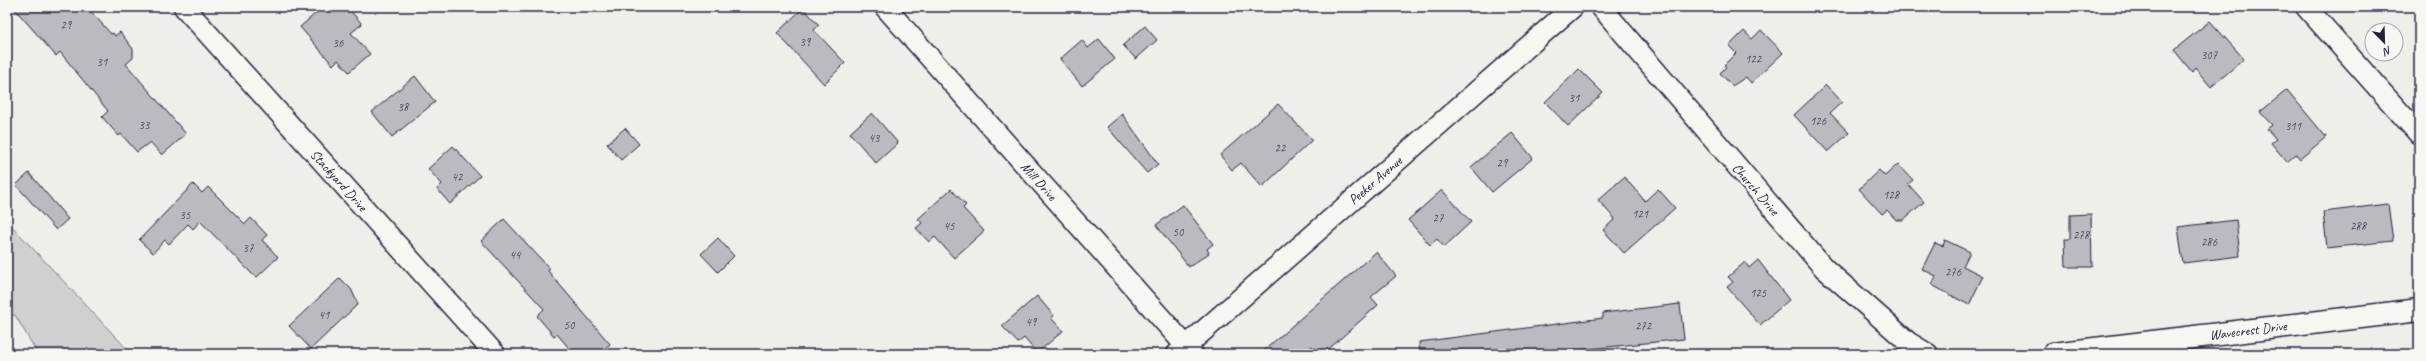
<svg xmlns="http://www.w3.org/2000/svg" width="2426" height="361" viewBox="0 0 2426 361" font-family="Caveat,sans-serif">
<rect width="100%" height="100%" fill="#eeeeeb"/>
<filter id="ink" filterUnits="userSpaceOnUse"><feTurbulence type="fractalNoise" baseFrequency=".025" numOctaves="2"/><feDisplacementMap in="SourceGraphic" scale="8" xChannelSelector="R" yChannelSelector="G"/><feConvolveMatrix kernelMatrix="1 2 1 2 8 2 1 2 1" color-interpolation-filters="sRGB"/></filter>
<g filter="url(#ink)">
<path fill="#d0d0d1" stroke="#797986" d="M7,221l121,129 -2,4h-88l-23,-39h-8z"/>
<g fill="#bbbbbf" stroke="#22223b">
<path d="M13,7h74l24,27 2,-1 2,3 5,-4 13,17v9l-7,6 60,70 -24,21 -12,-13 -13,10 -16,-18 -2,2 -17,-19 6,-6 -48,-59 -4,4z"/>
<path d="M323,7h24l15,17 -11,9 19,21 -21,18 -11,-12 -5,5 -33,-38z"/>
<path d="M803,8l16,17 -5,5 31,33 -21,21 -47,-51z"/>
<path d="M2210,21l34,38 -33,28 -16,-19 -3,4 -18,-22z"/>
<path d="M1145,26l12,14 -21,19 -13,-14z"/>
<path d="M1761,30l22,23 -32,30 -5,-6 -14,9 -12,-13 6,-6 -2,-2 12,-12 -7,-7 15,-15 8,8z"/>
<path d="M1099,39l16,20 -33,27 -22,-27 22,-19 6,8z"/>
<path d="M1579,69l24,24 -35,33 -23,-24z"/>
<path d="M415,76l20,26 -43,35 -20,-25z"/>
<path d="M1826,85l16,17 -12,11 19,20 -21,19 -34,-37z"/>
<path d="M2287,90l39,47 -26,22 -4,-5 -9,8 -16,-19 5,-4 -9,-10 5,-4 -12,-13z"/>
<path d="M1278,104l34,36 -50,47 -21,-24 -9,7 -12,-15z"/>
<path d="M872,113l26,30 -22,20 -26,-30z"/>
<path d="M1122,114l36,50 -11,9 -40,-46z"/>
<path d="M625,128l14,16 -18,16 -14,-16z"/>
<path d="M1512,133l21,25 -41,34 -21,-25z"/>
<path d="M453,146l27,30 -30,28 -13,-15 5,-5 -14,-15z"/>
<path d="M1898,164l15,16 -5,4 16,18 -21,18h-7l-9,-10 -5,4 -23,-25 20,-19 6,6z"/>
<path d="M29,173l39,46 -12,11 -40,-45z"/>
<path d="M1624,177l21,24 13,-12 17,19 -51,45 -21,-23 12,-11 -17,-19z"/>
<path d="M193,184l9,9 6,-6 37,37 6,-6 16,17 -5,5 16,17 -22,21 -56,-57 -7,8 -5,-5 -19,20 -4,-4 -12,13 -14,-13z"/>
<path d="M951,189l15,16 -3,3 21,23 -30,27 -19,-21 -6,5 -13,-14 6,-5 -4,-4z"/>
<path d="M1442,190l29,32 -27,25 -7,-8 -7,6 -22,-25z"/>
<path d="M2388,204l5,37 -66,7 -4,-36z"/>
<path d="M1183,205l30,39 -6,5 2,4 -20,14 -33,-42z"/>
<path d="M2091,214l1,53h-26l-1,-28h5v-24z"/>
<path d="M504,219l46,50 -2,2 62,73 -11,10h-25l-17,-20 -3,2 -17,-20 7,-7 -63,-68z"/>
<path d="M2236,220l4,36 -57,7 -5,-36z"/>
<path d="M718,238l16,18 -16,16 -17,-18z"/>
<path d="M1945,240l25,12 -7,14 20,10 -14,29 -37,-20 4,-9 -14,-7 13,-26 8,3z"/>
<path d="M1376,252l20,24 -25,21 7,8 -55,49h-3l-8,-8 -8,8h-44z"/>
<path d="M1758,260l31,40 -29,25 -33,-38 6,-5 -5,-5 17,-15 4,6z"/>
<path d="M340,278l11,11 7,15 -47,45 -22,-23z"/>
<path d="M1037,296l17,20 -3,2 12,13 -26,22 -13,-15 -6,5 -16,-17z"/>
<path d="M1680,304l4,35 -143,15h-121l-1,-12 184,-24v-5z"/>
</g>
<g fill="none" stroke-linecap="round" stroke-linejoin="round">
<defs>
<g id="minor">
<path d="M184,7l311,347"/>
<path d="M885,7l308,347"/>
<path d="M1601,7l223,261 84,74 20,12"/>
<path d="M2306,7l113,127"/>
<path d="M1177,354l396,-347"/>
</g>
<path id="tertiary" d="M2053,354l366,-44"/>
</defs>
<use href="#minor" stroke="#22223b" stroke-width="23"/>
<use href="#tertiary" stroke="#22223b" stroke-width="25"/>
<use href="#minor" stroke="#f6f6f2" stroke-width="20"/>
<use href="#tertiary" stroke="#f6f6f2" stroke-width="22"/>
</g>
</g>
<g text-anchor="middle" stroke-width="4" stroke-linejoin="round" paint-order="stroke">
<g font-size="12" fill="#48485c">
<text x="66" y="29">29</text>
<text x="805" y="46">39</text>
<text x="338" y="47">36</text>
<text x="2209" y="59">307</text>
<text x="1753" y="63">122</text>
<text x="102" y="66">31</text>
<text x="1574" y="102">31</text>
<text x="403" y="111">38</text>
<text x="1818" y="125">126</text>
<text x="144" y="129">33</text>
<text x="2293" y="130">311</text>
<text x="874" y="142">43</text>
<text x="1280" y="152">22</text>
<text x="1502" y="167">29</text>
<text x="457" y="181">42</text>
<text x="1891" y="199">128</text>
<text x="1640" y="218">121</text>
<text x="185" y="219">35</text>
<text x="1438" y="222">27</text>
<text x="949" y="230">45</text>
<text x="2358" y="230">288</text>
<text x="1178" y="236">50</text>
<text x="2081" y="239">278</text>
<text x="2209" y="246">286</text>
<text x="248" y="252">37</text>
<text x="515" y="259">44</text>
<text x="1953" y="276">276</text>
<text x="1758" y="297">125</text>
<text x="324" y="319">41</text>
<text x="1031" y="326">49</text>
<text x="569" y="329">50</text>
<text x="1643" y="330">272</text>
</g>
<g font-size="14" fill="#22223b" stroke="#f6f6f2">
<text transform="translate(339 180) rotate(48)" y="5">Stackyard Drive</text>
<text transform="translate(1375 180) rotate(-41)" y="5">Peeker Avenue</text>
<text transform="translate(1039 181) rotate(48)" y="5">Mill Drive</text>
<text transform="translate(1756 189) rotate(49)" y="5">Church Drive</text>
<text transform="translate(2248 330) rotate(-7)" y="5">Wavecrest Drive</text>
</g>
</g>
<rect width="2426" height="361" fill="none" stroke="#f6f6f2" stroke-width="24"/>
<rect x="12" y="12" width="2402" height="337" fill="none" stroke="#22223b" stroke-width="1.5" filter="url(#ink)"/>
<g transform="translate(2384 42) rotate(157)"><circle r="19" fill="#f6f6f2" stroke="#a1a1a9"/>
<path d="M0-3L7 15L0 10L-7 15Z" fill="#22223b"/>
<text y="-6" font-size="11" font-weight="bold" text-anchor="middle" fill="#22223b">N</text>
</g>
</svg>
